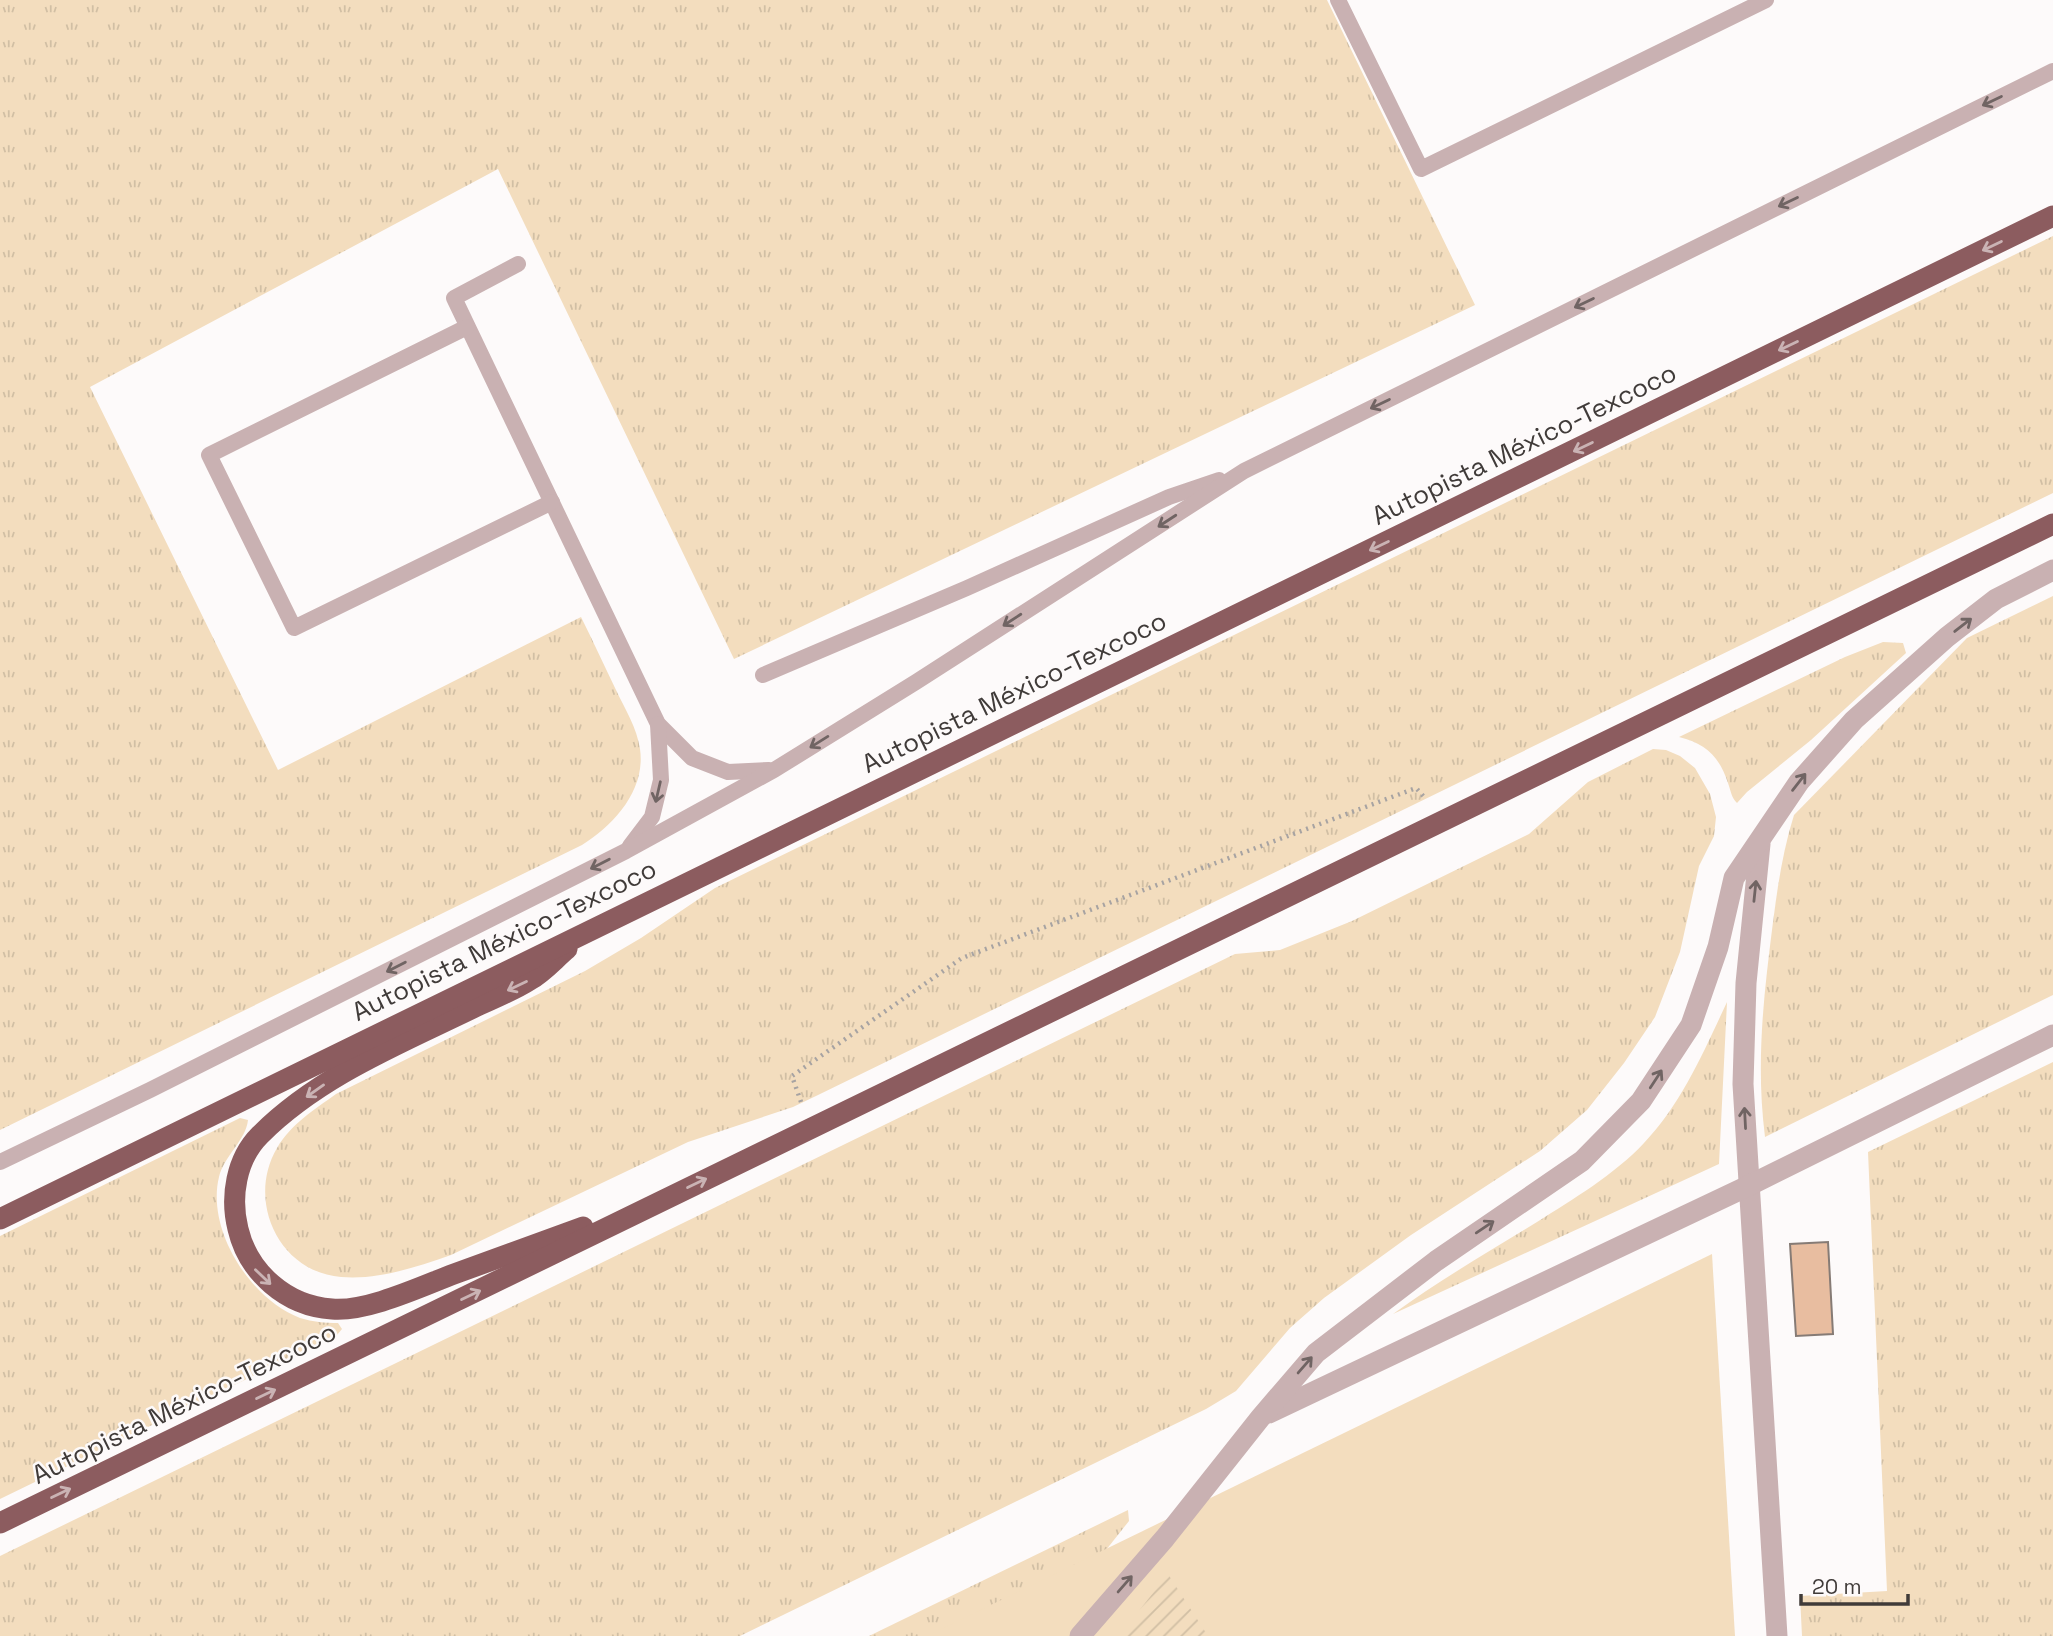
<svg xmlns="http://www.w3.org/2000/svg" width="2053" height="1636" viewBox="0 0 2053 1636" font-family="'Space Grotesk',sans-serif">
<defs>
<pattern id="grass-tufts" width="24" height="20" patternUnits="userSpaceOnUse" patternTransform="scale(1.75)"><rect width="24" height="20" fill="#f3ddbe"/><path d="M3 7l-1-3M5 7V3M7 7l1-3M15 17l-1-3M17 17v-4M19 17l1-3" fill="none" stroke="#d1bfa4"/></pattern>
<pattern id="garden-furrows" width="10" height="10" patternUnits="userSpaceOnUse" patternTransform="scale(1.75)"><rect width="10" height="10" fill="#f3ddbe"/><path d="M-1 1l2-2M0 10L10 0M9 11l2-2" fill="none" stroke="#d1bfa4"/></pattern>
</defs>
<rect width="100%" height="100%" fill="#fdfafa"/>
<g fill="url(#grass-tufts)">
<path d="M0,0h1327l148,305 -741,354 -236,-490 -408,218 188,383 303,-153c12,24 23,48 35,73 9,19 21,38 24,59 6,41 -26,76 -58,96l-582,285z"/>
<path d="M2053,236v257l-1237,603 -23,11 -105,35 -237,113c-35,12 -71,25 -110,22 -62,-5 -95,-76 -64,-129 14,-24 37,-38 59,-54l249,-123 56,-33 74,-50z"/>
<path d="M2053,596v399l-288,142c-9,-71 -2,-136 7,-207 5,-39 10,-77 22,-115l173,-177z"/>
<path d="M1883,642l20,1 3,10 -95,87 -64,52 -10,11c-6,-6 -6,-12 -9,-20 -9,-27 -22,-39 -49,-46l166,-80z"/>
<path d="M1653,749l13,1 14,6 15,12 15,26 6,23 -2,19 -15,30 -19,86 -25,65 -31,46 -37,47 -47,41 -129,84 -87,63 -34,30 -54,63 -30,18 -466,227h-740v-80l1235,-602 45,-4 72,-29 177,-87 59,-52z"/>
<path d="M1727,1002l-8,162 -326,150c47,-34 95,-62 144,-92 36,-23 77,-47 107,-79 38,-40 60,-92 83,-141z"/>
<path d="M2053,1062v574h-251l-2,-40 87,-5 -19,-439z"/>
<path d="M240,1118l8,2c-2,20 -24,36 -29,57 -13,53 32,123 81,141 13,4 25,5 38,5l4,6 -5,6 -337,164v-263z"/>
<path d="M1128,1510l1,11 -50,63 -45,52h-165z"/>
</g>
<path fill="#f3ddbe" d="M1712,1254l23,382h-808z"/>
<path fill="url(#garden-furrows)" d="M1168,1574l40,62h-89z"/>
<path fill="#e8bda0" stroke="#867b75" stroke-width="2" d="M1828,1242l5,92 -37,2 -6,-92z"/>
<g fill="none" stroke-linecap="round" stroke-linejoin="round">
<path stroke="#a7a3a2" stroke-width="4.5" stroke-dasharray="2 5" stroke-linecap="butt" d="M801,1102l-9,-26 170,-118 454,-170 9,10"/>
<g stroke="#c9b1b2" stroke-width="16">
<path d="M1338,0l83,169 345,-169"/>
<path d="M518,264l-64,34 204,426 34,34 36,14 41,-2"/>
<path d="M467,327l-258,128 85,173 258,-126"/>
<path d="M763,675l204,-87 202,-91 50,-17"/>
<path d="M630,846l22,-29 9,-37 -3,-56"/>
<path d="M0,1162l150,-72 476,-239 148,-81 142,-88 328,-211 809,-400"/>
</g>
<g stroke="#c9b1b2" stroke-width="21">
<path d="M1760,844l-14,139 -3,101 34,552"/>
<path d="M1269,1413l479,-227 305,-151"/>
<path d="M1080,1636l85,-98 96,-121 55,-64 120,-92 146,-100 59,-60 50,-76 27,-78 16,-69 65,-96 55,-62 93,-83 49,-38 57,-29"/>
</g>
<g stroke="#8c5c5f" stroke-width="21">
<path d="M567,949c-12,10 -23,23 -37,31 -17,11 -38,19 -57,28 -74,36 -154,68 -213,127 -24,24 -30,62 -22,94 10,43 48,77 94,80 35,3 88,-22 122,-35 43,-16 86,-31 129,-47"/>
<path d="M0,1219l2053,-1003"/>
<path d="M0,1523l2053,-999"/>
</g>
</g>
<defs><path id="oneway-shaft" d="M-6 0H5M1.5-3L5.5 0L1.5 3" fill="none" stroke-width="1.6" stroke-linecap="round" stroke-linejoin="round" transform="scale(1.75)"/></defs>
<g stroke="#706463">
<use href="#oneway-shaft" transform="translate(1992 101) rotate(154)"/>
<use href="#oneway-shaft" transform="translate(1788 202) rotate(154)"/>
<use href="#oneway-shaft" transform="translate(1584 303) rotate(154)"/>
<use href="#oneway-shaft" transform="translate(1380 404) rotate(154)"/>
<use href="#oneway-shaft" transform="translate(1167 521) rotate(147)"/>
<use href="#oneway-shaft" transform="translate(1012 620) rotate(147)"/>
<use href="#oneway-shaft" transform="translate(1963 625) rotate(-38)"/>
<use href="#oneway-shaft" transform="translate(819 742) rotate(148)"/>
<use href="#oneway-shaft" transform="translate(1799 782) rotate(-52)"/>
<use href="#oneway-shaft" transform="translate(658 792) rotate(103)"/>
<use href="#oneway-shaft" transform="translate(600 864) rotate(153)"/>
<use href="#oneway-shaft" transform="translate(1755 891) rotate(-84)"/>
<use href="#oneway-shaft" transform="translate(396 967) rotate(153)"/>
<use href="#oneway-shaft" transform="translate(1656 1079) rotate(-57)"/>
<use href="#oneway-shaft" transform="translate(1745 1118) rotate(-93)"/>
<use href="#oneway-shaft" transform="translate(1485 1227) rotate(-34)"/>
<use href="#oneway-shaft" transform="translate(1305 1365) rotate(-49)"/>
<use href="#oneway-shaft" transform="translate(1125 1584) rotate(-49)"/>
</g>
<g stroke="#cab3b4">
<use href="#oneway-shaft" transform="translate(1992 246) rotate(154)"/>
<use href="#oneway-shaft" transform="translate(1788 346) rotate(154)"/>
<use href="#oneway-shaft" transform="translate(1583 447) rotate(154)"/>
<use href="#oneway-shaft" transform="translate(1379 546) rotate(154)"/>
<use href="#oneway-shaft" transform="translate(517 986) rotate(154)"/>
<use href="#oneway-shaft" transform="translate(315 1091) rotate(145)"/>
<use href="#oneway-shaft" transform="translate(697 1183) rotate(-26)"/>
<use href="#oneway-shaft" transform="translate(263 1277) rotate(44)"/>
<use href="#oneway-shaft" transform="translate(471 1295) rotate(-26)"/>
<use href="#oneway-shaft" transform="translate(266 1394) rotate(-26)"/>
<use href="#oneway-shaft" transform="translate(61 1493) rotate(-26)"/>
</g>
<g text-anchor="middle" stroke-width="5" stroke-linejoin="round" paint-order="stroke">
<g font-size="26" fill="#403b39" stroke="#fdfafa">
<text transform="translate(1524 444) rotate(-26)" y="9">Autopista México-Texcoco</text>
<text transform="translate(1014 692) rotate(-26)" y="9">Autopista México-Texcoco</text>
<text transform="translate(504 940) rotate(-26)" y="9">Autopista México-Texcoco</text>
<text transform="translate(184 1403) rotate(-26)" y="9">Autopista México-Texcoco</text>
</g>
</g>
<path d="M1801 1594v10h107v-10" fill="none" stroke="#403b39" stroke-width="3.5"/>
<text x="1812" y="1594" font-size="21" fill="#403b39" stroke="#fdfafa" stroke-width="5" paint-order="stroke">20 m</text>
</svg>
